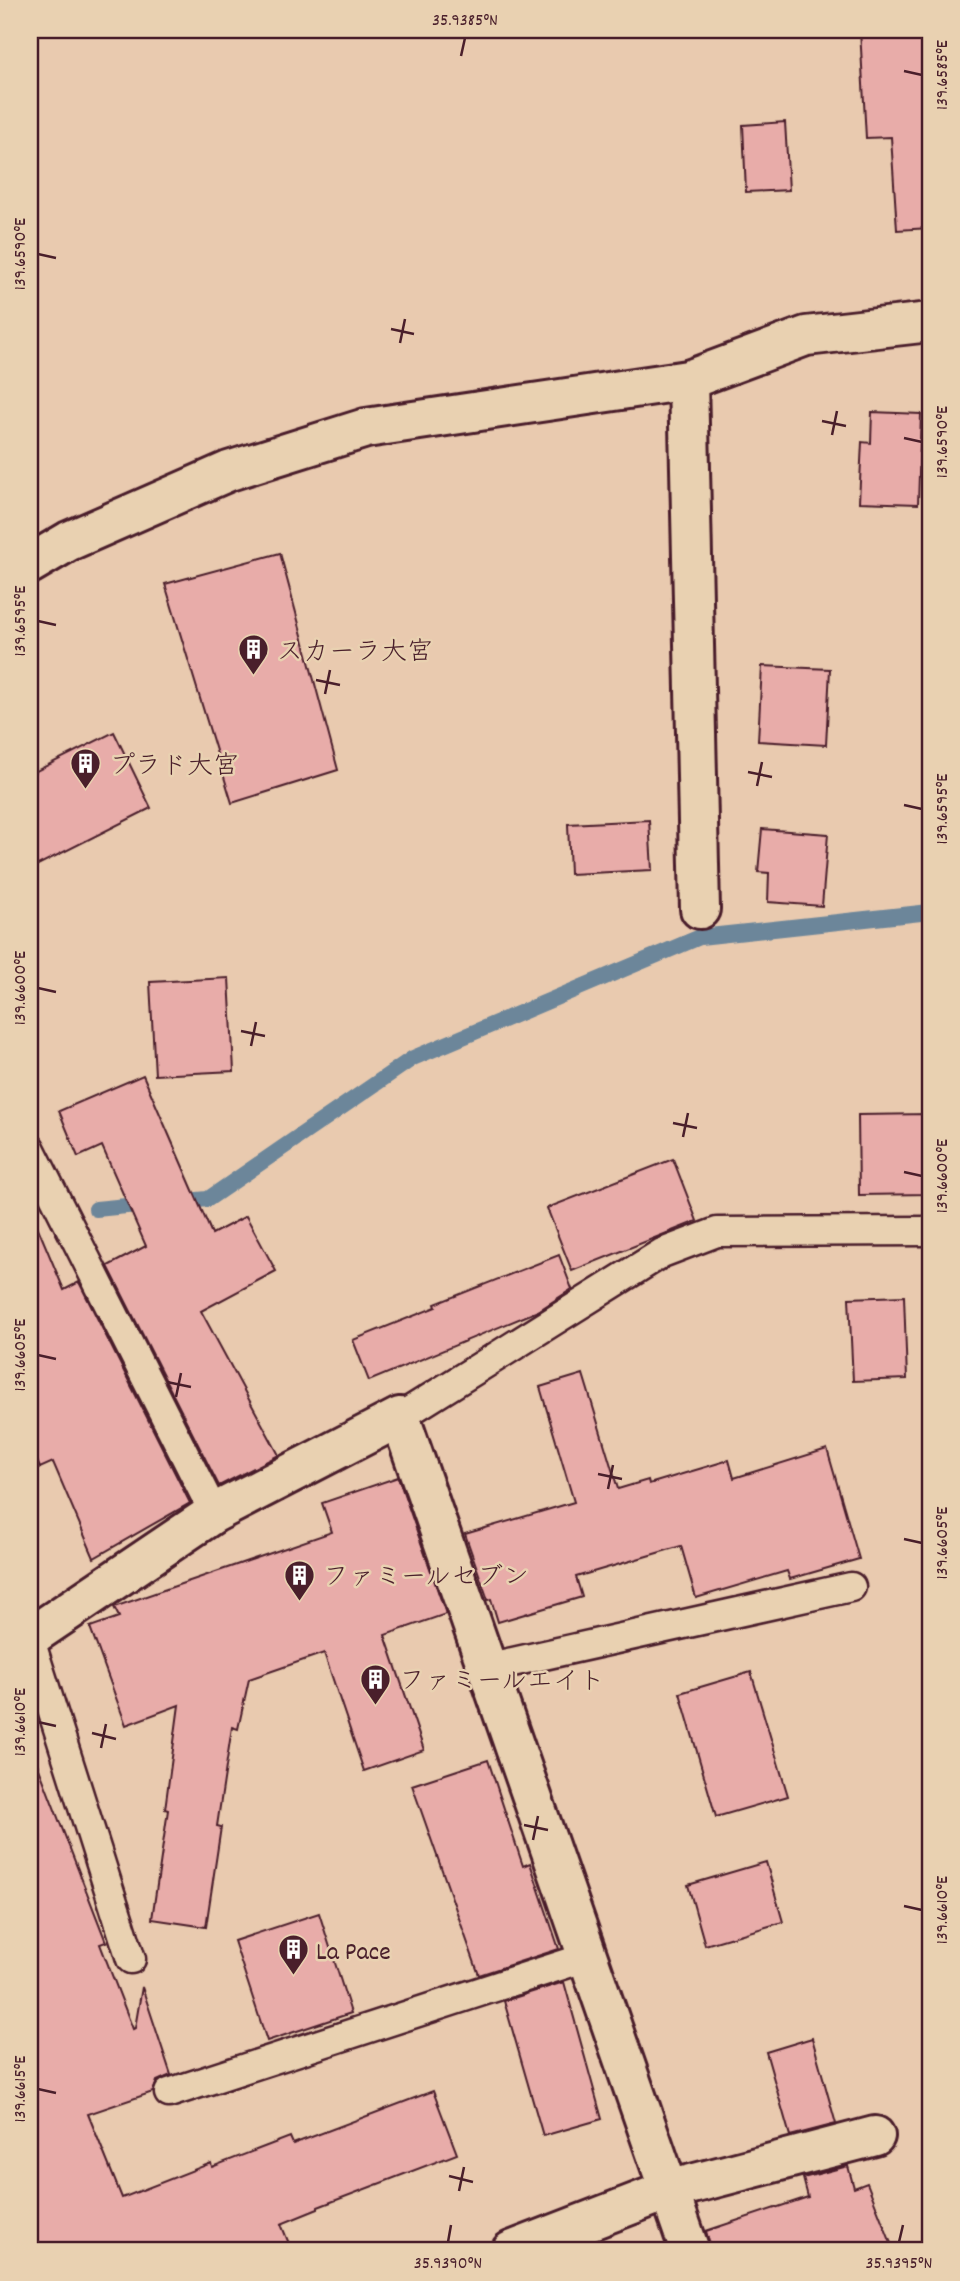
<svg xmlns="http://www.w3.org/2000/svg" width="960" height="2281" viewBox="0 0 960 2281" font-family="Dekko,'Klee One',sans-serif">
<rect width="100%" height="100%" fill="#e9caaf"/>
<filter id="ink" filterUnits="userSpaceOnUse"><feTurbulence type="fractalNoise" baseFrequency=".0143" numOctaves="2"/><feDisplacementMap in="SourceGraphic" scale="14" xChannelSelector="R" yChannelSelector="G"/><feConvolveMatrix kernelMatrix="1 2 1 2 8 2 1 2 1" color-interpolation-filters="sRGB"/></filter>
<g filter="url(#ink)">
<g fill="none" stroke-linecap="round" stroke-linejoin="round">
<g stroke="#6c869a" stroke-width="16">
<path d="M176,1202l32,-3 205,-141 287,-121 230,-25"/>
<path d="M96,1209l51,-5"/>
</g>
</g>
<g fill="#e8aca9" stroke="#4a1f2b" stroke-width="2">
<path d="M860,30h70v198l-33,2 -6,-93 -25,1z"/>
<path d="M785,122l4,68 -43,2 -3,-67z"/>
<path d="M872,412l49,2 -3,90 -59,-2 3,-60 9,1z"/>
<path d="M280,553l58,217 -106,33 -67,-219z"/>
<path d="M762,666l68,3 -4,76 -68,-4z"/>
<path d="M114,732l37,76 -121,61v-95z"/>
<path d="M649,820l3,50 -82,4 -2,-50z"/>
<path d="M762,829l66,5 -6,72 -54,-4 1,-29 -11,-1z"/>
<path d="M229,978l5,93 -79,4 -5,-93z"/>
<path d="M143,1075l69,159 34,-18 30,55 -75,40 78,144 -60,31 -111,-220 38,-20 -44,-100 -24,11 -19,-46z"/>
<path d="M930,1114v80l-71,1 -1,-80z"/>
<path d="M673,1159l24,62 -125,50 -25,-63z"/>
<path d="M30,1209l34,81 15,-8 111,221 -96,55 -41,-96 -13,6 -10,-24z"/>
<path d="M559,1255l13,34 -34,22 -169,70 -16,-41 83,-33 -1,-3z"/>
<path d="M904,1296l3,83 -54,2 -4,-83z"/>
<path d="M583,1374l35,115 30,-9 1,4 80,-24 5,18 93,-29 32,110 -69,20 -3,-8 -91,27 -15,-52 -105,31 6,20 -84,25 -7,-23 -3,1 -23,-66 109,-32 -34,-115z"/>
<path d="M398,1477l48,137 -61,21 39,115 -60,21 -40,-118 -75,26 -11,50 -6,-2 -15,99 4,1 -15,100 -54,-8 16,-109 -3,-1 14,-104 -53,20 -36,-98 29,-10 -5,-10 218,-75 -10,-29z"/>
<path d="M751,1672l37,124 -72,21 -36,-124z"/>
<path d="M33,1753l73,189 -6,2 33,85 2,-1 7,-41 29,88 -14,6 -4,11 -65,22 34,84 89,-35 1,4 78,-30 3,7 140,-53 24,63 -139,53v2l-37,15 11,27h-262v-497z"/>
<path d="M488,1760l35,106 7,-3 29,86 -80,26 -67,-190z"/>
<path d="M766,1862l17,60 -78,23 -17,-60z"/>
<path d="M319,1913l32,100 -84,28 -33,-100z"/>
<path d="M564,1982l38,137 -59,17 -39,-135z"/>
<path d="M812,2038l24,86 -46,12 -24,-84z"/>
<path d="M848,2166l6,22 13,-5 27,68h-183l-5,-20 102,-34 -5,-19z"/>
</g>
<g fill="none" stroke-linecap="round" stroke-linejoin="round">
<defs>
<g id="service">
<path d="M30,1148l184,365"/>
<path d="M400,1417l262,-164 55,-21 213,-1"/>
<path d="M30,1640l101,319"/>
<path d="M490,1667l361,-80"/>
<path d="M169,2093l418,-136"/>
</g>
<g id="minor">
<path d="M688,380l12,529"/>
<path d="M30,564l39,-23 160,-70 137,-43 322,-48 118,-44 124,-14"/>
<path d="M30,1637l184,-124 186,-96c99,277 193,556 290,834"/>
<path d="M511,2251l158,-61 206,-54"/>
</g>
</defs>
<use href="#service" stroke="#4a1f2b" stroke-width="33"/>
<use href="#minor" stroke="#4a1f2b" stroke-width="44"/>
<use href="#service" stroke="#e9d1b1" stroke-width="28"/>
<use href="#minor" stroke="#e9d1b1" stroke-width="38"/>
</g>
</g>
<path fill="none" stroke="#4a1f2b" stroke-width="2.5" d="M461,56l4,-18M904,71l18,4M38,254l18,4M391,329l23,5M400,343l5,-24M822,421l24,5M832,435l5,-24M904,438l18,4M38,621l18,4M316,680l24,5M325,694l5,-24M748,772l24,5M757,786l5,-24M904,805l18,4M38,988l18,4M241,1031l24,5M251,1046l5,-24M673,1123l24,5M683,1137l5,-24M904,1172l18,4M38,1355l18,4M167,1382l24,5M176,1397l5,-24M598,1474l24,5M608,1489l5,-24M904,1539l18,4M38,1722l18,4M92,1733l24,6M101,1748l5,-24M524,1825l24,5M533,1840l5,-24M904,1906l18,4M38,2089l18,4M449,2176l24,6M459,2191l5,-24M448,2242l3,-17M899,2242l4,-17"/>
<defs>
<symbol id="building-pin" viewBox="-11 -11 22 30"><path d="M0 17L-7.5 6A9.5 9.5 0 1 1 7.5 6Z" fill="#4a1f2b" stroke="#e9d1b1"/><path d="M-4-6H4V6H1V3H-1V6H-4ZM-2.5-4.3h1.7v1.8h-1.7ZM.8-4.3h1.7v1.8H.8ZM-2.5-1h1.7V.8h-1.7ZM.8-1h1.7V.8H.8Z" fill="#fff"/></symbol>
</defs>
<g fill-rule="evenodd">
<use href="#building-pin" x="236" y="632" width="35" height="47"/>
<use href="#building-pin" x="68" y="746" width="35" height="47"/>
<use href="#building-pin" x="282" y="1558" width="35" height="47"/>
<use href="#building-pin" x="358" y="1662" width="35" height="47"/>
<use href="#building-pin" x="276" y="1932" width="35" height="47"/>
</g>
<g text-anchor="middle" stroke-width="5" stroke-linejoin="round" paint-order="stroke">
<g font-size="26" fill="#4a1f2b" stroke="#e9d1b1" text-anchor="start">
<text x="277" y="659">スカーラ大宮</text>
<text x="109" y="773">プラド大宮</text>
<text x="323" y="1584">ファミールセブン</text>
<text x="399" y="1688">ファミールエイト</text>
<text x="316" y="1959">La Pace</text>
</g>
</g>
<rect width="960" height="2281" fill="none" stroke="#e9d1b1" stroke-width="77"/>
<rect x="38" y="38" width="884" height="2204" fill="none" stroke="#4a1f2b" stroke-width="2.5"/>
<g font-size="18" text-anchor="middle" fill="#4a1f2b">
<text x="465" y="25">35.9385°N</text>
<text transform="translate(941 75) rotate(-90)" y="6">139.6585°E</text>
<text transform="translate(19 254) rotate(-90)" y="6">139.6590°E</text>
<text transform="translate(941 442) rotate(-90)" y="6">139.6590°E</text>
<text transform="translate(19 621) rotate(-90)" y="6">139.6595°E</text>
<text transform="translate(941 809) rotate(-90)" y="6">139.6595°E</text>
<text transform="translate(19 988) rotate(-90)" y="6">139.6600°E</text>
<text transform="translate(941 1176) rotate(-90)" y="6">139.6600°E</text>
<text transform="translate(19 1355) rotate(-90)" y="6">139.6605°E</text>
<text transform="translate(941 1543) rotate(-90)" y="6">139.6605°E</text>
<text transform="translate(19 1722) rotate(-90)" y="6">139.6610°E</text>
<text transform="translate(941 1910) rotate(-90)" y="6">139.6610°E</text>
<text transform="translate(19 2089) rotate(-90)" y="6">139.6615°E</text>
<text x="448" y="2268">35.9390°N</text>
<text x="899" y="2268">35.9395°N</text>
</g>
</svg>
